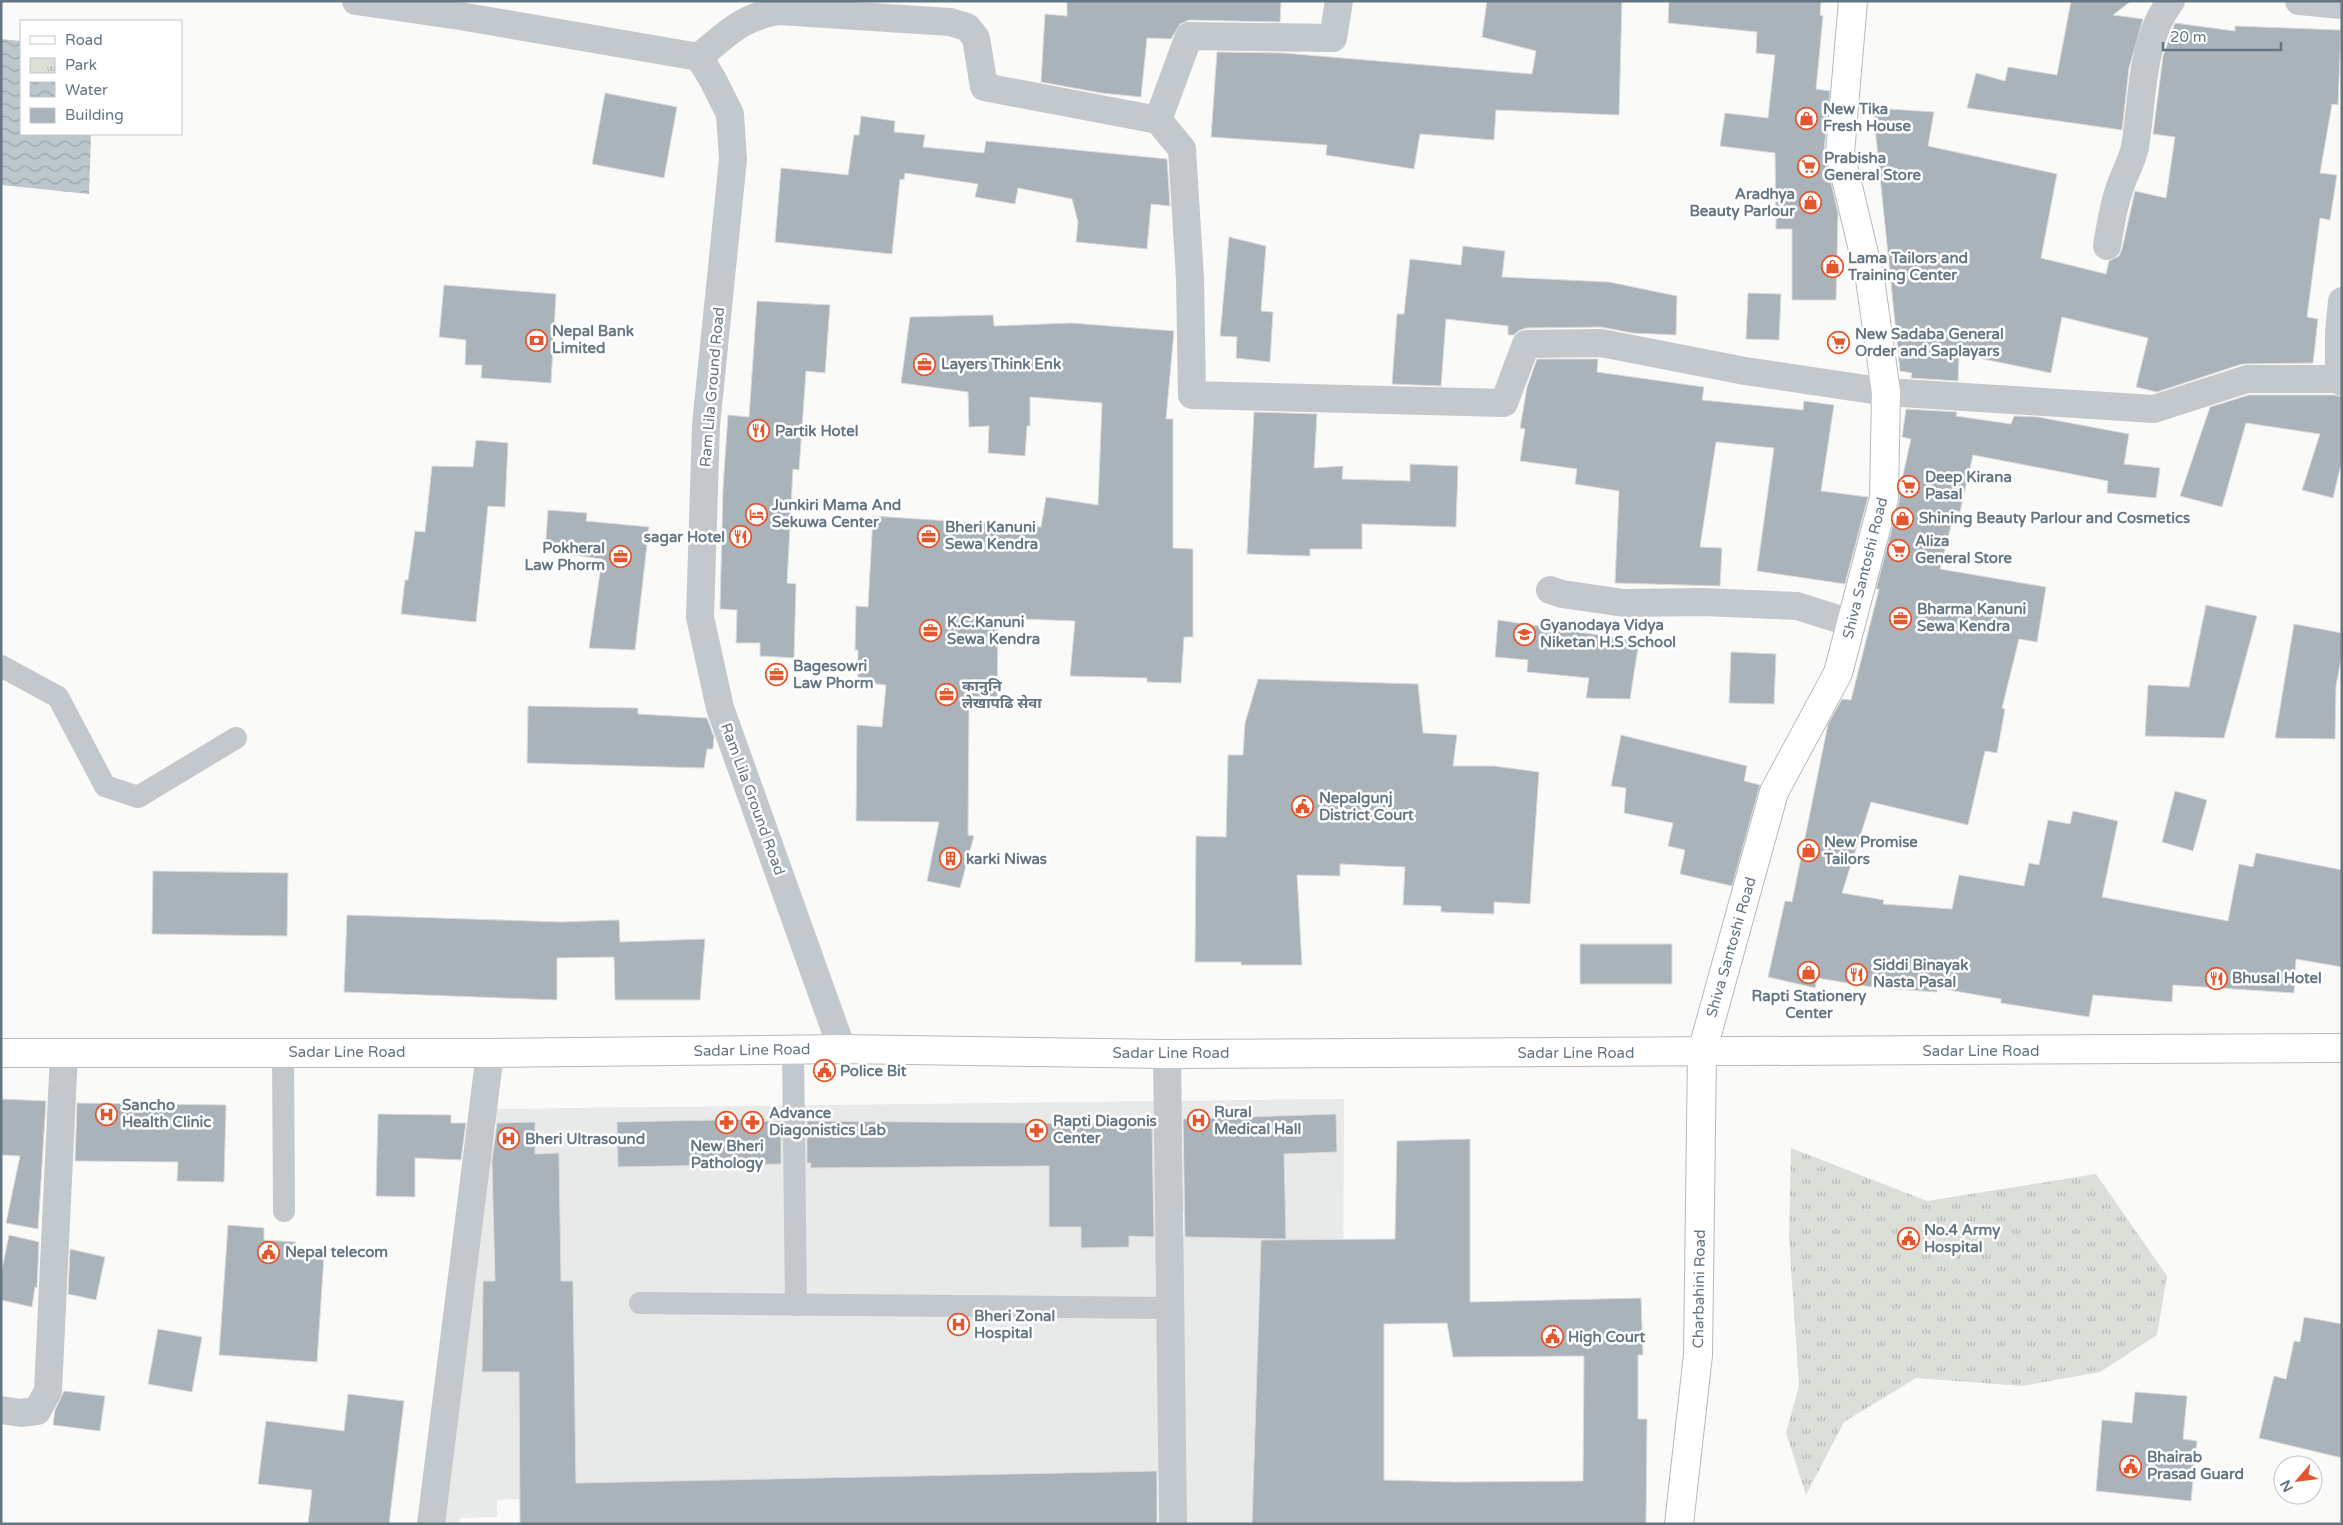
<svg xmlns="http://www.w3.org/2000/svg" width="2343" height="1525" viewBox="0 0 2343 1525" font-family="'Varela Round','Noto Sans Devanagari',sans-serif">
<defs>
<pattern id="park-tufts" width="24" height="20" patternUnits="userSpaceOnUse" patternTransform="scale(1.25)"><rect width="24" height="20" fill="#dadfd7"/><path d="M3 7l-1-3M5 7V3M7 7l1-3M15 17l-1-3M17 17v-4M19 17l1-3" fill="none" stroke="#b4b9b4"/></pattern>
<pattern id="water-waves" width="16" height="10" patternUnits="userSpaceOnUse" patternTransform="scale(1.25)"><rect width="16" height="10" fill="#bbc7cb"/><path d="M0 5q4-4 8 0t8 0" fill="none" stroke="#9ca6aa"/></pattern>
</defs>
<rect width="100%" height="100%" fill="#fafaf8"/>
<path fill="#e8e9e9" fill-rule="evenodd" d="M1344,1099l-2,425h-174l1,-53 -593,12 -3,-202h-90l-1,91h37l1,127 -23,1v17l-37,1 -1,6h-20l50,-415zM1283,1117l2,66 -105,3 -3,-67zM763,1119l1,45 -146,3 -1,-45zM815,1122l326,2h1l-332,43zM493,1123h41l1,31h24l1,77 -65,32zM1128,1175l1,72 -48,1v-21h-32v-51zM1181,1211l56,1v26l-56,-1z"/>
<path fill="url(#park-tufts)" d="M1791,1148l136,53 169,-27 71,102 -10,59 -57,37 -78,14 -106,-8 -72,44 -38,73 -20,-62 13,-47 -10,-149z"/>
<path fill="url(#water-waves)" d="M1,39l20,2v93h70l-2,60 -88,-9z"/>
<g fill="#aab3b9" stroke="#dcdcda" fill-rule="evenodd">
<path d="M1067,1h214l-1,21 -91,-2 -9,4 -9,15 -24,-1 -6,59 -40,-4 -60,-11 4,-68 22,2z"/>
<path d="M1487,1h135l-3,114 -123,-5 -2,30 -74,-6 -6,35 -88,-14 1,-10 -116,-8 6,-85 66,1 249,21 4,-23 -54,-14z"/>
<path d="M1669,1h152l-1,14 3,1 -7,73 14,2 -6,61 14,61 -2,87h-44v-71h-16l-1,-76 -55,-7 5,-33 43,5 7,-63 -19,-2 1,-21 -89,-9z"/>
<path d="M2071,1h60l-18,14 30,4 -14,49 -7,62 -155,-22 9,-35 29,8 3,-14 49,8z"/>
<path d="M2175,23l60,8v-5l106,4 -3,75 -6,-1 -12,69 17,2 -7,45 -10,-2 -13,99 11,2 -5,44 -71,1 -85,28 -21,-5 12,-49 -86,-21 -11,56 -92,-19 -1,27 -47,-3 1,-5 -12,-2 -27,-263 61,4 -6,34 129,28 -16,84 65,16 3,-13 10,-5 3,-7 13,-58 31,7 9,-61 -22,-3 10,-78z"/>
<path d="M605,93l72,14 -13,71 -72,-14z"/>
<path d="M861,116l34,5 -1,11 31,3 -2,12 61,6 2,-12 181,18 3,47 -19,-2 -4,45 -71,-7 2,-20 -6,-23 -54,-11 -3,16 -40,-7 3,-13 -73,-11 -1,7 -4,-1 -8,75 -117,-12 6,-74 67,7 6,-40h5z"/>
<path d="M1229,237l37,9 -5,65 12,1 -3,50 -34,-4 1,-21 -17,-1z"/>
<path d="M1463,246l42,5 -3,26 107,5 68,14 -1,39 -44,-2 -31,-6 -75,1 -8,3 -4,4h-6v-9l-62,-7 -5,67 -49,-2 5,-70h7l6,-55 51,6z"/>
<path d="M444,285l112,9 -5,89 -70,-5 1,-13h-17l1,-25 -27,-3z"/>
<path d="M1748,293l33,1 -2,46 -33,-1z"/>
<path d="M757,301l73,4 -5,68 -19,-2 -7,99 -6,-1 -6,114 9,1 -2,74 -34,-2v-13h-24l1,-33 -17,-1 3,-121 5,-73 21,2z"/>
<path d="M993,315l1,11 77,-3 103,8 -8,88h7v129l20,1v88h-9l-3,46 -34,-1v-4l-77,-2 5,-55 -77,-3 -1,91h-28l-1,126 6,1 -14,52 -33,-7 12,-59 -83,-1 1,-96 25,2 4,-42 -28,-3v-32h-3l1,-44 12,1 5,-91 168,11 5,-30 52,8 4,-102 -72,-6v29h-3l-2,30 -37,-3 1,-27 -20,1 -1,-35 -67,-9 9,-66z"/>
<path d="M1537,359h61l-1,13 107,15 -2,13 101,10 1,-9 30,4 -13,86 47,6 -23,87 -88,-13 17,-123 -58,-6 -16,105 22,1 -2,38 -105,-3 4,-92 -44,-7 2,-15 -57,-8 5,-32 -5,-1 7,-41z"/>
<path d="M2249,395h85l8,2v63l-9,38 -31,-8 18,-56 -74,-11 -24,84 -42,-11 30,-89z"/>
<path d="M1906,409l51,3 -1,4 55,8 3,-8 24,1 91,17 -5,30 36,4 -4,30 -49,-5 1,-12 -135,-26 -13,57 -5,-2 -15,59 106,18 -9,55 -18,-3 -17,69 3,1 -8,44 -12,-2 -17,74 -97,-23 -29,91 42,7 -1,4 69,5 7,-34 65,11 5,-23 10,2 9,-45 22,4 3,-13 45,10 -16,76 126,24 11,-57 14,3 3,-14 86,17v97l-46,-8 -2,34 -121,-8 -1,17 -79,-7 -4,22 -88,-14v-4l-64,-11v4l-59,-4 -61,-10 -2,10 -47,-11 17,-76 7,1 36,-178 14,-25 9,1 28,-111h-3l23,-87 1,-14 11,-49 -9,-2z"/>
<path d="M1254,412l63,2 -3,54 29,-2 -1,13 68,2v-17l48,2 -2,61 -94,-3v25h-52v7l-63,-2z"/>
<path d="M476,440l32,3 -3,64 -17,-1 -12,116 -75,-8 4,-34h3l7,-49 10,1 7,-66 41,1z"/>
<path d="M548,510l39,3 -1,8 63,6 -14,123 -46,-2 13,-89 -57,-8z"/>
<path d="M2206,605l51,11 -33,122 -79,-2 3,-51 41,2z"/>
<path d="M1498,620l141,21 -9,58 -44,-1 3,-20 -62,-6 1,-12 -33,-3z"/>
<path d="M2294,624l48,9v21l-6,32 -1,53 -60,-1z"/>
<path d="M1731,652l45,2 -2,50 -45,-1z"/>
<path d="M1258,679l160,5 5,49 34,2 -4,31h41l45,6 -9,132 -36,-2v12l-53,-2v-6l-38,-1 2,-38 -65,-3v12l-43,-1 5,90h-61v-3h-46l1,-126 30,1 2,-82h15l2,-32z"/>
<path d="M528,706l110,2v6l69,4 7,19 -1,12h-6l-3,19 -177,-5z"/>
<path d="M1621,735l126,31 -3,15 16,4 -28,101 -52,-12 5,-24 -17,-4 5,-23 -49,-10 2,-25 -15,-2z"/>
<path d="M2175,791l32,9 -14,51 -31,-9z"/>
<path d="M153,871l135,2 -1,63 -135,-2z"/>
<path d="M347,915l214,7 58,-2 1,22 85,-3 -5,61h-85l-1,-43 -57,1v42l-213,-8z"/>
<rect x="1580" y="944" width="92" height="40"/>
<path d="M1,1099l45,2 -8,128 -32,-6 14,-67 -19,-1z"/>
<path d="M77,1103l149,2 -2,77 -47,-1 1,-19 -103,-1z"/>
<path d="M378,1114l73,1v8h15l-5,37 -46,-2v39l-39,-1z"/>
<path d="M1336,1114l1,38 -53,2 2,85 -101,-2 -2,-118z"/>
<path d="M763,1119v2h18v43l-163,3 -1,-45z"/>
<path d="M807,1121l345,3 2,113 -25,-1v11l-48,1v-21h-32v-61l-239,2 1,-5h-4z"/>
<path d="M535,1122v32l24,-1 2,128h12l3,202 581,-12v53h-637l-1,-152h-37l1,-91h12l-3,-120 5,-38z"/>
<path d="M1470,1139v163l171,-4 2,57h-5v64h9l-1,105h-394l9,-284 134,-1 2,-98zM1447,1323l6,34 131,-1 -1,125 -129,1 -70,-2v-156z"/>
<path d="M228,1225l36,3v12l32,2 -1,12 29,2 -7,106 -98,-7z"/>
<path d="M9,1235l30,7 -2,46 -2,-1 -3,20 -31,-7v-26z"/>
<path d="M70,1249l35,8 -9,43 -28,-6z"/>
<path d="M2304,1317l38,7v134l-83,-20 15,-62 12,3 8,-38 6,1z"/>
<path d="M158,1329l44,8 -10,55 -44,-8z"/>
<path d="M64,1391l41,5 -5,35 -47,-6 2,-15z"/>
<path d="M2135,1392l52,4 -4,43 14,2 -6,60 -95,-10 6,-71 30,3z"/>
<path d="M348,1394l56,7 -15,123h-81l4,-34 -54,-6 8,-63 78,10z"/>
</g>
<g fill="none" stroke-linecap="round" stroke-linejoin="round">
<defs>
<path id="secondary" d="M1679,1524l19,-169 4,-303 72,-260 64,-119 46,-175 2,-106 -16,-113 -30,-126 13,-152"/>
<path id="primary" d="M1,1053h489l352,-4 325,5 1175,-6"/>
</defs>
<use href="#secondary" stroke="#b3babf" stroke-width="30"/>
<use href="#primary" stroke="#b5babe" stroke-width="30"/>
<g stroke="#c3c8cc" stroke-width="22">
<path d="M1,666l57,31 47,89 33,11 98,-59"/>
<path d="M793,1050l3,255"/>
<path d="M283,1052l1,159"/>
<path d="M640,1303l530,5"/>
</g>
<g stroke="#c3c8cc" stroke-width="28">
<path d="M356,1l104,15 239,41 14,23 17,34 3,45 -27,266 -6,192 20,91 122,341"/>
<path d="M2299,1l43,4"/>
<path d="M699,57c28,-23 42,-40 80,-46l171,11 17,5 9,11 8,49 174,33 24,29 8,130 2,116 312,8 22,-59 75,-1 144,28 141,21 268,17 93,-30h92"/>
<path d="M1158,120l31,-84 144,2 6,-37"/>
<path d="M2107,246c3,-19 6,-38 12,-56 4,-14 13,-28 16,-43 8,-47 5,-106 36,-146"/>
<path d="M2342,301l-3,31v47l3,3"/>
<path d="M1550,590l12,4 62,9 79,-1 94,4 54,17"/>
<path d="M1167,1054l6,470"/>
<path d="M1,1410l20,3 16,-2 11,-20 16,-338"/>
<path d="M431,1524l59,-471"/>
</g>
<use href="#secondary" stroke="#fff" stroke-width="28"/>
<use href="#primary" stroke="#fff" stroke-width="28"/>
</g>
<defs>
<symbol id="shop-ring" viewBox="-11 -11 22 22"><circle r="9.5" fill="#fff" stroke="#e4572e" stroke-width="1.5"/><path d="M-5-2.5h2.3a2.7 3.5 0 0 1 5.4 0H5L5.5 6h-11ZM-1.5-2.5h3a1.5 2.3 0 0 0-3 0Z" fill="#e4572e"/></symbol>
<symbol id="supermarket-ring" viewBox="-11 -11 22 22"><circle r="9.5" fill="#fff" stroke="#e4572e" stroke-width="1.5"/><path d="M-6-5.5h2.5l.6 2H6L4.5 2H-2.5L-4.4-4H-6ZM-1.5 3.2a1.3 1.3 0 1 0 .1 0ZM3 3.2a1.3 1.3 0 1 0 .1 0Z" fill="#e4572e"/></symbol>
<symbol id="bank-ring" viewBox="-11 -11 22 22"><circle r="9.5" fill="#fff" stroke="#e4572e" stroke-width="1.5"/><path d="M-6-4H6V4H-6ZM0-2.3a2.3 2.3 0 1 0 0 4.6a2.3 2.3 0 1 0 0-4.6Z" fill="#e4572e"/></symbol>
<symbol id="office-ring" viewBox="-11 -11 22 22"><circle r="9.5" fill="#fff" stroke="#e4572e" stroke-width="1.5"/><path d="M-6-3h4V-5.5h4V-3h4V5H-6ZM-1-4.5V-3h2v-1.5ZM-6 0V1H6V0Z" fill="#e4572e"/></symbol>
<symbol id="restaurant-ring" viewBox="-11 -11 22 22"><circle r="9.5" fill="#fff" stroke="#e4572e" stroke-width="1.5"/><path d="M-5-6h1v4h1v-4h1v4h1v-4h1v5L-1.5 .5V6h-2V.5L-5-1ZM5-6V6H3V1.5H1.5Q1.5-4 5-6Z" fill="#e4572e"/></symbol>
<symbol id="hotel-ring" viewBox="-11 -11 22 22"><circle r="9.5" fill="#fff" stroke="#e4572e" stroke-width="1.5"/><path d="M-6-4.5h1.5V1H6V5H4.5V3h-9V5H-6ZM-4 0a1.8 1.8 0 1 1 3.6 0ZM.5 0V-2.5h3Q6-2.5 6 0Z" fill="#e4572e"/></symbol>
<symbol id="school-ring" viewBox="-11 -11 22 22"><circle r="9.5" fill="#fff" stroke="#e4572e" stroke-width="1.5"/><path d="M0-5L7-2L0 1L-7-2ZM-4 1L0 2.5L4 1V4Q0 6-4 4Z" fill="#e4572e"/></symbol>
<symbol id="civic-ring" viewBox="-11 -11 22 22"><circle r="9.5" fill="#fff" stroke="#e4572e" stroke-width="1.5"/><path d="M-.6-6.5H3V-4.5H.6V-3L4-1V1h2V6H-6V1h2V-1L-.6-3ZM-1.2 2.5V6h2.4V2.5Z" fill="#e4572e"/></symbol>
<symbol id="building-ring" viewBox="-11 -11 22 22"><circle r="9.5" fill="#fff" stroke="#e4572e" stroke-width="1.5"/><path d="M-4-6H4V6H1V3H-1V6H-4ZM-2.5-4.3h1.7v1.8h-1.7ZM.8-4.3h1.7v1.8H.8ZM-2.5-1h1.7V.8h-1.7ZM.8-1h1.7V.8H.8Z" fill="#e4572e"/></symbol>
<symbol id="hospital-ring" viewBox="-11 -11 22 22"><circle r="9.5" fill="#fff" stroke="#e4572e" stroke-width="1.5"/><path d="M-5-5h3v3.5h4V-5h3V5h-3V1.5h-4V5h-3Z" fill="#e4572e"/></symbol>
<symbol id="pharmacy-ring" viewBox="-11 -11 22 22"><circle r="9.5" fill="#fff" stroke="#e4572e" stroke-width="1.5"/><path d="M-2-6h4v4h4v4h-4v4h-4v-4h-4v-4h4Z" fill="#e4572e"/></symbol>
</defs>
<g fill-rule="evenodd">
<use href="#shop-ring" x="1794" y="106" width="25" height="25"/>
<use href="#supermarket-ring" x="1796" y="154" width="25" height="25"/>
<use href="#shop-ring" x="1798" y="190" width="25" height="25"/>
<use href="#shop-ring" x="1820" y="254" width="25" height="25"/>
<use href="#bank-ring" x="524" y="328" width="25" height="25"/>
<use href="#supermarket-ring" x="1826" y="330" width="25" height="25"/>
<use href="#office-ring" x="912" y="352" width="25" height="25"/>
<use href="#restaurant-ring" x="746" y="418" width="25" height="25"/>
<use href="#supermarket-ring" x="1896" y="474" width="25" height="25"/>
<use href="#hotel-ring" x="744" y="502" width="25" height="25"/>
<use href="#shop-ring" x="1890" y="506" width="25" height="25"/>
<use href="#office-ring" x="916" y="524" width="25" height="25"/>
<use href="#restaurant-ring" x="728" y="524" width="25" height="25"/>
<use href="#supermarket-ring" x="1886" y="538" width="25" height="25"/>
<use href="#office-ring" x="608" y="544" width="25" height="25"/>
<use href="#office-ring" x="1888" y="606" width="25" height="25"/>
<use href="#office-ring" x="918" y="618" width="25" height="25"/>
<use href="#school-ring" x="1512" y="622" width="25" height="25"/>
<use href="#office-ring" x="764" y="662" width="25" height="25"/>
<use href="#office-ring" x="934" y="682" width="25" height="25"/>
<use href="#civic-ring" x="1290" y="794" width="25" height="25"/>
<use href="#shop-ring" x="1796" y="838" width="25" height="25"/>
<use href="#building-ring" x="938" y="846" width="25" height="25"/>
<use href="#shop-ring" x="1796" y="960" width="25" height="25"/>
<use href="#restaurant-ring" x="1844" y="962" width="25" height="25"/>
<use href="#restaurant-ring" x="2204" y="966" width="25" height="25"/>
<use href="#civic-ring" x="812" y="1058" width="25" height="25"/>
<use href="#hospital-ring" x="94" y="1102" width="25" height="25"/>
<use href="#hospital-ring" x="1186" y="1108" width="25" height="25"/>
<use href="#pharmacy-ring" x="740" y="1110" width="25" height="25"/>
<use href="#pharmacy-ring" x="714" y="1110" width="25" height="25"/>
<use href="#pharmacy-ring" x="1024" y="1118" width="25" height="25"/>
<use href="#hospital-ring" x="496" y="1126" width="25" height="25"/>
<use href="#civic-ring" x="1896" y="1226" width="25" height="25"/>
<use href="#civic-ring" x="256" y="1240" width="25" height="25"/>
<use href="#hospital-ring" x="946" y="1312" width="25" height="25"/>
<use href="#civic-ring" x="1540" y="1324" width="25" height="25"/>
<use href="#civic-ring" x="2118" y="1454" width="25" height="25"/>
</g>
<g text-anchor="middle" stroke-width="5" stroke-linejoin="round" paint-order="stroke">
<g font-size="15" font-weight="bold" fill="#657683" stroke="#fff" text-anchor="start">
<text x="1823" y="114">New Tika<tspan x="1823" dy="17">Fresh House</tspan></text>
<text x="1824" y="163">Prabisha<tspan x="1824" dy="17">General Store</tspan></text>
<text x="1795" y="199" text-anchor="end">Aradhya<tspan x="1795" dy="17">Beauty Parlour</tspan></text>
<text x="1848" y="263">Lama Tailors and<tspan x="1848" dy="17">Training Center</tspan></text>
<text x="552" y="336">Nepal Bank<tspan x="552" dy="17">Limited</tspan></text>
<text x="1855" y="339">New Sadaba General<tspan x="1855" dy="17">Order and Saplayars</tspan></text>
<text x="941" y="369">Layers Think Enk</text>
<text x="775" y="436">Partik Hotel</text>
<text x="1925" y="482">Deep Kirana<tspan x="1925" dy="17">Pasal</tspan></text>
<text x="772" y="510">Junkiri Mama And<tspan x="772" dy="17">Sekuwa Center</tspan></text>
<text x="1919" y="523">Shining Beauty Parlour and Cosmetics</text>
<text x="945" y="532">Bheri Kanuni<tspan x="945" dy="17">Sewa Kendra</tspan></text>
<text x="725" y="542" text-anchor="end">sagar Hotel</text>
<text x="1915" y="546">Aliza<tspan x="1915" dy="17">General Store</tspan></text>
<text x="605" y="553" text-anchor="end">Pokheral<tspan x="605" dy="17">Law Phorm</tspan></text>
<text x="1917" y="614">Bharma Kanuni<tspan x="1917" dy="17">Sewa Kendra</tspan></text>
<text x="947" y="627">K.C.Kanuni<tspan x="947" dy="17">Sewa Kendra</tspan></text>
<text x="1540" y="630">Gyanodaya Vidya<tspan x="1540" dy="17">Niketan H.S School</tspan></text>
<text x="793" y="671">Bagesowri<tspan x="793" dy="17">Law Phorm</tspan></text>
<text x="962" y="691">कानुनि<tspan x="962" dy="17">लेखापढि सेवा</tspan></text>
<text x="1319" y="803">Nepalgunj<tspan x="1319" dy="17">District Court</tspan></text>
<text x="1824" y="847">New Promise<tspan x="1824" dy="17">Tailors</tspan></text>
<text x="966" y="864">karki Niwas</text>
<text x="1873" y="970">Siddi Binayak<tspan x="1873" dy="17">Nasta Pasal</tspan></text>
<text x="2232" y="983">Bhusal Hotel</text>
<text x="1809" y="1001" text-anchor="middle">Rapti Stationery<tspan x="1809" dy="17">Center</tspan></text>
<text x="840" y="1076">Police Bit</text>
<text x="122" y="1110">Sancho<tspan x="122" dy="17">Health Clinic</tspan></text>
<text x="1214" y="1117">Rural<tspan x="1214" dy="17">Medical Hall</tspan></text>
<text x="769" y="1118">Advance<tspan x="769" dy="17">Diagonistics Lab</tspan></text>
<text x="1053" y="1126">Rapti Diagonis<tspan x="1053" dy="17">Center</tspan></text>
<text x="525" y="1144">Bheri Ultrasound</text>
<text x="727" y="1151" text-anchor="middle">New Bheri<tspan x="727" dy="17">Pathology</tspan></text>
<text x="1924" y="1235">No.4 Army<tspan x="1924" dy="17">Hospital</tspan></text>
<text x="285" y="1257">Nepal telecom</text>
<text x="974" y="1321">Bheri Zonal<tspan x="974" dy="17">Hospital</tspan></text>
<text x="1568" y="1342">High Court</text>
<text x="2147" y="1462">Bhairab<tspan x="2147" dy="17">Prasad Guard</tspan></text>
</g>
<g font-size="15" fill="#657683" stroke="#fff">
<text transform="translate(712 387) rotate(-85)" y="5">Ram Lila Ground Road</text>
<text transform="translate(1865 568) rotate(-76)" y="5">Shiva Santoshi Road</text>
<text transform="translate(753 799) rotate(70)" y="5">Ram Lila Ground Road</text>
<text transform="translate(1731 947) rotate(-74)" y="5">Shiva Santoshi Road</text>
<text transform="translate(752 1050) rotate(-1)" y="5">Sadar Line Road</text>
<text x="1981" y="1056">Sadar Line Road</text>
<text x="347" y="1057">Sadar Line Road</text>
<text x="1171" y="1058">Sadar Line Road</text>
<text x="1576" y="1058">Sadar Line Road</text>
<text transform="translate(1699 1289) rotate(-89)" y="5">Charbahini Road</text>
</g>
</g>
<rect width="2343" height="1525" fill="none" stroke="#657683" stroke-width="5"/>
<rect x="20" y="20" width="162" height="115" fill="#ffffff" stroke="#c1c8cd"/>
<rect x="30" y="36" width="25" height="8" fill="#ffffff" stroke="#c1c8cd"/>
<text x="65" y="45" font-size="15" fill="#657683">Road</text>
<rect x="30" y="58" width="25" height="15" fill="url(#park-tufts)" stroke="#c1c8cd"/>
<text x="65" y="70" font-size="15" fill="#657683">Park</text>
<rect x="30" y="82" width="25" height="15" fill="url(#water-waves)" stroke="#c1c8cd"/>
<text x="65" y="95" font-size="15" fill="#657683">Water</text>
<rect x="30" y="108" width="25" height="15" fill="#aab3b9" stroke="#c1c8cd"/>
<text x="65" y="120" font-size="15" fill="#657683">Building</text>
<g transform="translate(2298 1480) rotate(242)"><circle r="24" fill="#ffffff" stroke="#c1c8cd"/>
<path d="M0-4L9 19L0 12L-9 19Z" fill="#e4572e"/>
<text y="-8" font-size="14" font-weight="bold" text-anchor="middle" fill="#657683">N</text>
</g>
<path d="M2163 42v8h118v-8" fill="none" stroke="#657683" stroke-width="2.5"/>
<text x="2170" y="42" font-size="15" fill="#657683" stroke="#ffffff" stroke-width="4" paint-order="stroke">20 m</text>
</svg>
